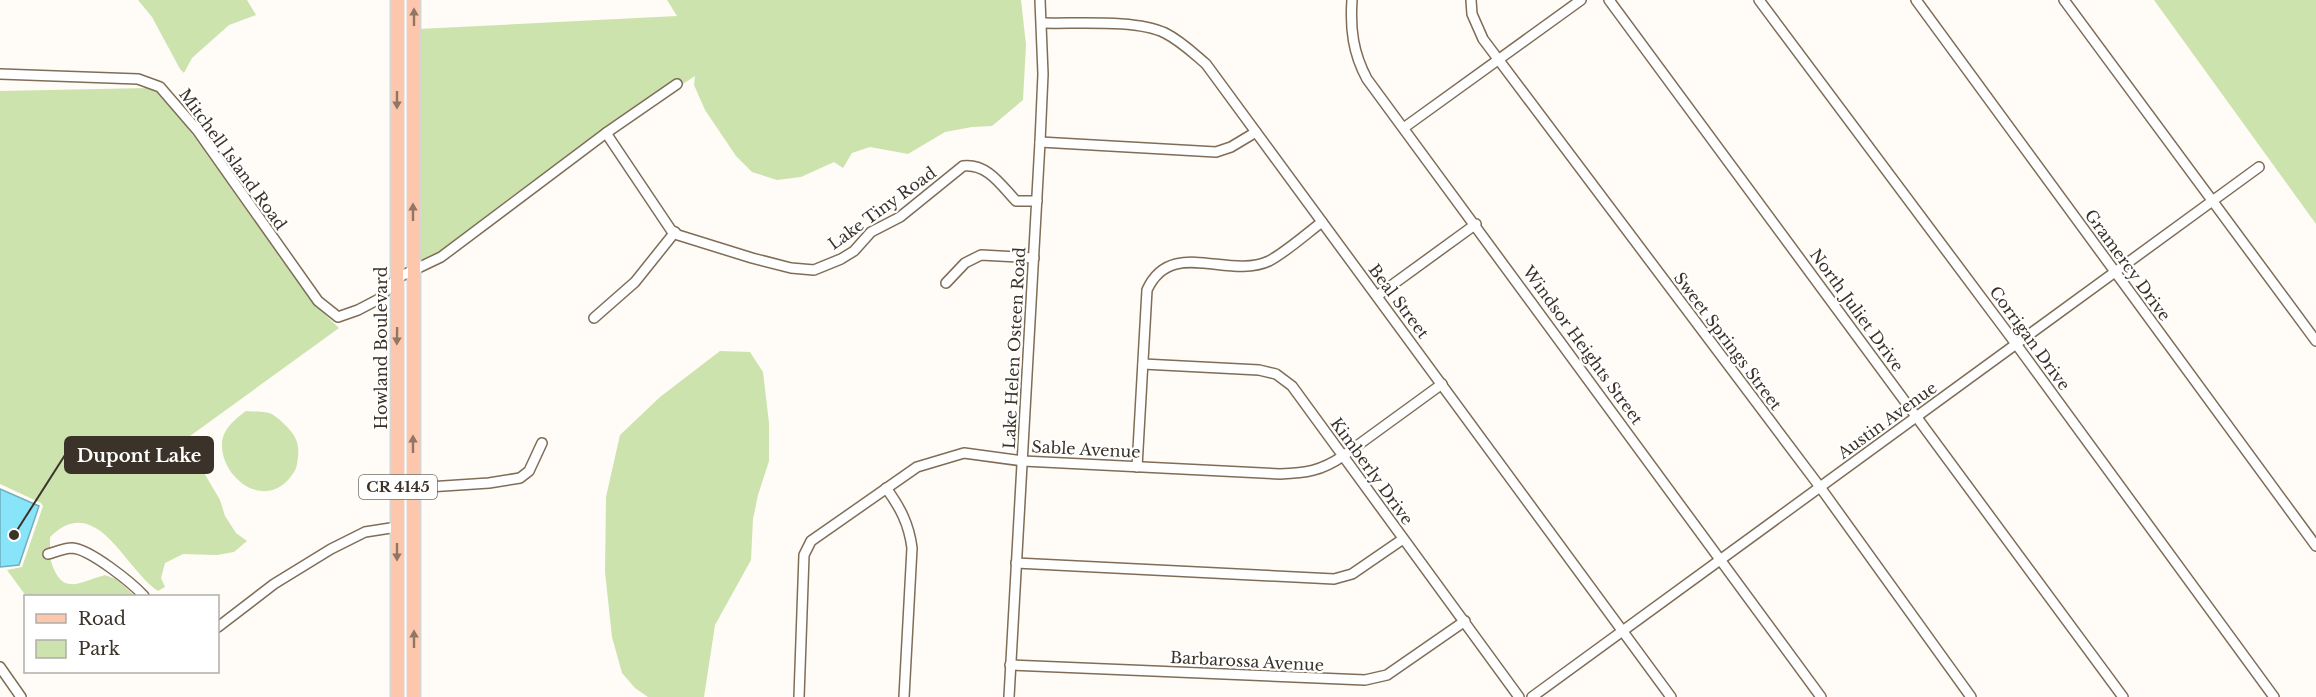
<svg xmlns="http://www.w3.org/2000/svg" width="2316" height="697" viewBox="0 0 2316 697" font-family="'Libre Baskerville',serif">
<rect width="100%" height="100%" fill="#fffbf6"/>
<g fill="#cce3ae">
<path d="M138,0h109l9,15 -27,10 -37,33 -8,15 -4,-4 -28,-52z"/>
<path d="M667,0h354l5,45 -3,55 -31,26 -20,1 -27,5 -37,22 -38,-7 -18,6 -9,15 -9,-6 -33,15 -24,3 -25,-8 -16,-16 -31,-46 -11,-25 1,-9 -12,8 -5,-6 -79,54 -160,122 -21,9v-234l259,-13z"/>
<path d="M2154,0h162v224z"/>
<path d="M148,88l9,3 15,15 142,198 25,24 -149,108 3,18 27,46 5,16 11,17 11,8 -13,11 -17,3 -34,-1 -18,9 -4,15 4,9 -7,4c-33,-21 -61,-100 -108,-54v11l-7,2 1,9 6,-1c11,39 27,25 55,17l11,4 19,17h-109l-19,-26 15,-3 21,-61 -2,-3 -41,-19v-393z"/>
<path d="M720,351l30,1 13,20 6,51v38l-11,34 -5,24 -2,41 -36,65 -11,72h-56l-13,-9 -13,-15 -10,-36 -7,-65 1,-75 14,-62 40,-38z"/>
<path d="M246,411c7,1 15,0 23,2 4,1 7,4 11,7 16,15 21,22 17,44 -1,7 -5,11 -9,16 -27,29 -67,-4 -66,-36 0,-14 13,-25 24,-33z"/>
</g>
<path fill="#87e4f9" stroke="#70afbb" stroke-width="1.5" d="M0,489l39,17 -20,59 -19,2z"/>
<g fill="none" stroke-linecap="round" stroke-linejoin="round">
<defs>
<g id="minor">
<path d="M1352,0c-2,29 1,53 15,79l454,618"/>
<path d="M1471,0l1,14 11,25 337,448 151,210"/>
<path d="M1609,0l514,697"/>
<path d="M1759,0l257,344 258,353"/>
<path d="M1916,0l400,546"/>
<path d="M2064,0l252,341"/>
<path d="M1043,23c33,1 93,-4 122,10 16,8 28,20 41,31l465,633"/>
<path d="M0,74l138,5 22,8 37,43 121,171 20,16 20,-7 21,-11 18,-21 44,-21 165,-124 71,-49"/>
<path d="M1405,127l176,-127"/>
<path d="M606,133l65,97 7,5 74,23 39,10 23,2 27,-11 13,-8 17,-19 29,-15 63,-51c24,-3 38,19 53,35h21"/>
<path d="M1040,142l176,10 15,-5 25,-15"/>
<path d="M946,283l19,-20 16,-8 53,3"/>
<path d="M1377,296l99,-72"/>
<path d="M594,318l41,-36 40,-50"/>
<path d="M1143,364l116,6 17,4 16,12 227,311"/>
<path d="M1137,467l10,-177c24,-53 81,-10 122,-29 17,-9 37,-27 53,-39"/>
<path d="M413,488l76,-5 31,-5 9,-7 13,-28"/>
<path d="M886,488c14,19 23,36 26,60l-8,149"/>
<path d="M48,554c7,-2 17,-6 24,-6 18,1 60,35 72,48"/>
<path d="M1016,563l318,16 18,-5 51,-35"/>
<path d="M218,627l56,-43 57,-35 34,-17 32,-5"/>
<path d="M1010,665l355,15 22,-5 78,-54"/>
<path d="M0,667l21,30"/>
<path d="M799,697l5,-142 7,-14 106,-74 47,-14 59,8 257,13c26,-1 41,-3 63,-18l99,-72"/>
<path d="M1009,697l31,-555 3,-68 -3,-74"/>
<path d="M1532,697l727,-530"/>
</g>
<g id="major">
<path d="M414,0v697"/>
<path d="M397,697v-697"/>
</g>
</defs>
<use href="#minor" stroke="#7f6d57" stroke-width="12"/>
<use href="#major" stroke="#d8d6d4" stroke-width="15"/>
<use href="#minor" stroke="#fff" stroke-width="9"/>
<use href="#major" stroke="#fdc7ad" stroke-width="12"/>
</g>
<defs><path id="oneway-solid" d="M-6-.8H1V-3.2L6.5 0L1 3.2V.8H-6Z" transform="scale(1.5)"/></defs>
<g fill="#927664">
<use href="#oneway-solid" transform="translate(414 17) rotate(-90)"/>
<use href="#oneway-solid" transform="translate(397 100) rotate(90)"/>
<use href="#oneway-solid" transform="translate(413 212) rotate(-90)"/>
<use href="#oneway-solid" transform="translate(397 336) rotate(91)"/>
<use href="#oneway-solid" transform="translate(413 444) rotate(-90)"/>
<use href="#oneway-solid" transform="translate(397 552) rotate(90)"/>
<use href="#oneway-solid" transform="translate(414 639) rotate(-90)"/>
</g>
<g text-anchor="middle" stroke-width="4.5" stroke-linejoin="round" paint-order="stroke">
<rect fill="#fff" stroke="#767069" stroke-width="1.5" x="359" y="475" width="78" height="24" rx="4.5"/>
<g font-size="15" font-weight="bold" fill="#3b3329">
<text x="398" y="492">CR 4145</text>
</g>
<g font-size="16" fill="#3b3329" stroke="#fff">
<text transform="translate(233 159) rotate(54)" y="6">Mitchell Island Road</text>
<text transform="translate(882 208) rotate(-36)" y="6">Lake Tiny Road</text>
<text transform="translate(2128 265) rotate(54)" y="6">Gramercy Drive</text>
<text transform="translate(1399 301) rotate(53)" y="6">Beal Street</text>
<text transform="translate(1857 310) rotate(54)" y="6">North Juliet Drive</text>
<text transform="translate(2030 338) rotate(54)" y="6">Corrigan Drive</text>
<text transform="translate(1728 341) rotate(53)" y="6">Sweet Springs Street</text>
<text transform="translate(1583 345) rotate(54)" y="6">Windsor Heights Street</text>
<text transform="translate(381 348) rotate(-90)" y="6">Howland Boulevard</text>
<text transform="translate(1014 348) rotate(-87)" y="6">Lake Helen Osteen Road</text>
<text transform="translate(1887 420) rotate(-36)" y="6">Austin Avenue</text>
<text transform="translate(1086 449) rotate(3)" y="6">Sable Avenue</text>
<text transform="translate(1372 471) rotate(54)" y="6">Kimberly Drive</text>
<text transform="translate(1247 661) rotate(3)" y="6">Barbarossa Avenue</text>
</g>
</g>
<path fill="none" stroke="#3b3329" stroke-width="2" d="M14 535L65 455"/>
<circle fill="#3b3329" stroke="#fff" stroke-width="2" cx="14" cy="535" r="6"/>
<rect fill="#3b3329" stroke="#3b3329" stroke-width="2" x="65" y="437" width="148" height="36" rx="6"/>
<g font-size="18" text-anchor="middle" font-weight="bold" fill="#fff">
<text x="139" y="462">Dupont Lake</text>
</g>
<rect x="24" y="595" width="195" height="78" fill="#ffffff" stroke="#b1ada9" stroke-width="1.5"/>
<rect x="36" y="614" width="30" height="9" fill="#fdc7ad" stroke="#b1ada9" stroke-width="1.5"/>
<text x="78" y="625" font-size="18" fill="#3b3329">Road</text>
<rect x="36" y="640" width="30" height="18" fill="#cce3ae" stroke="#b1ada9" stroke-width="1.5"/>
<text x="78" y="655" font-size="18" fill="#3b3329">Park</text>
</svg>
